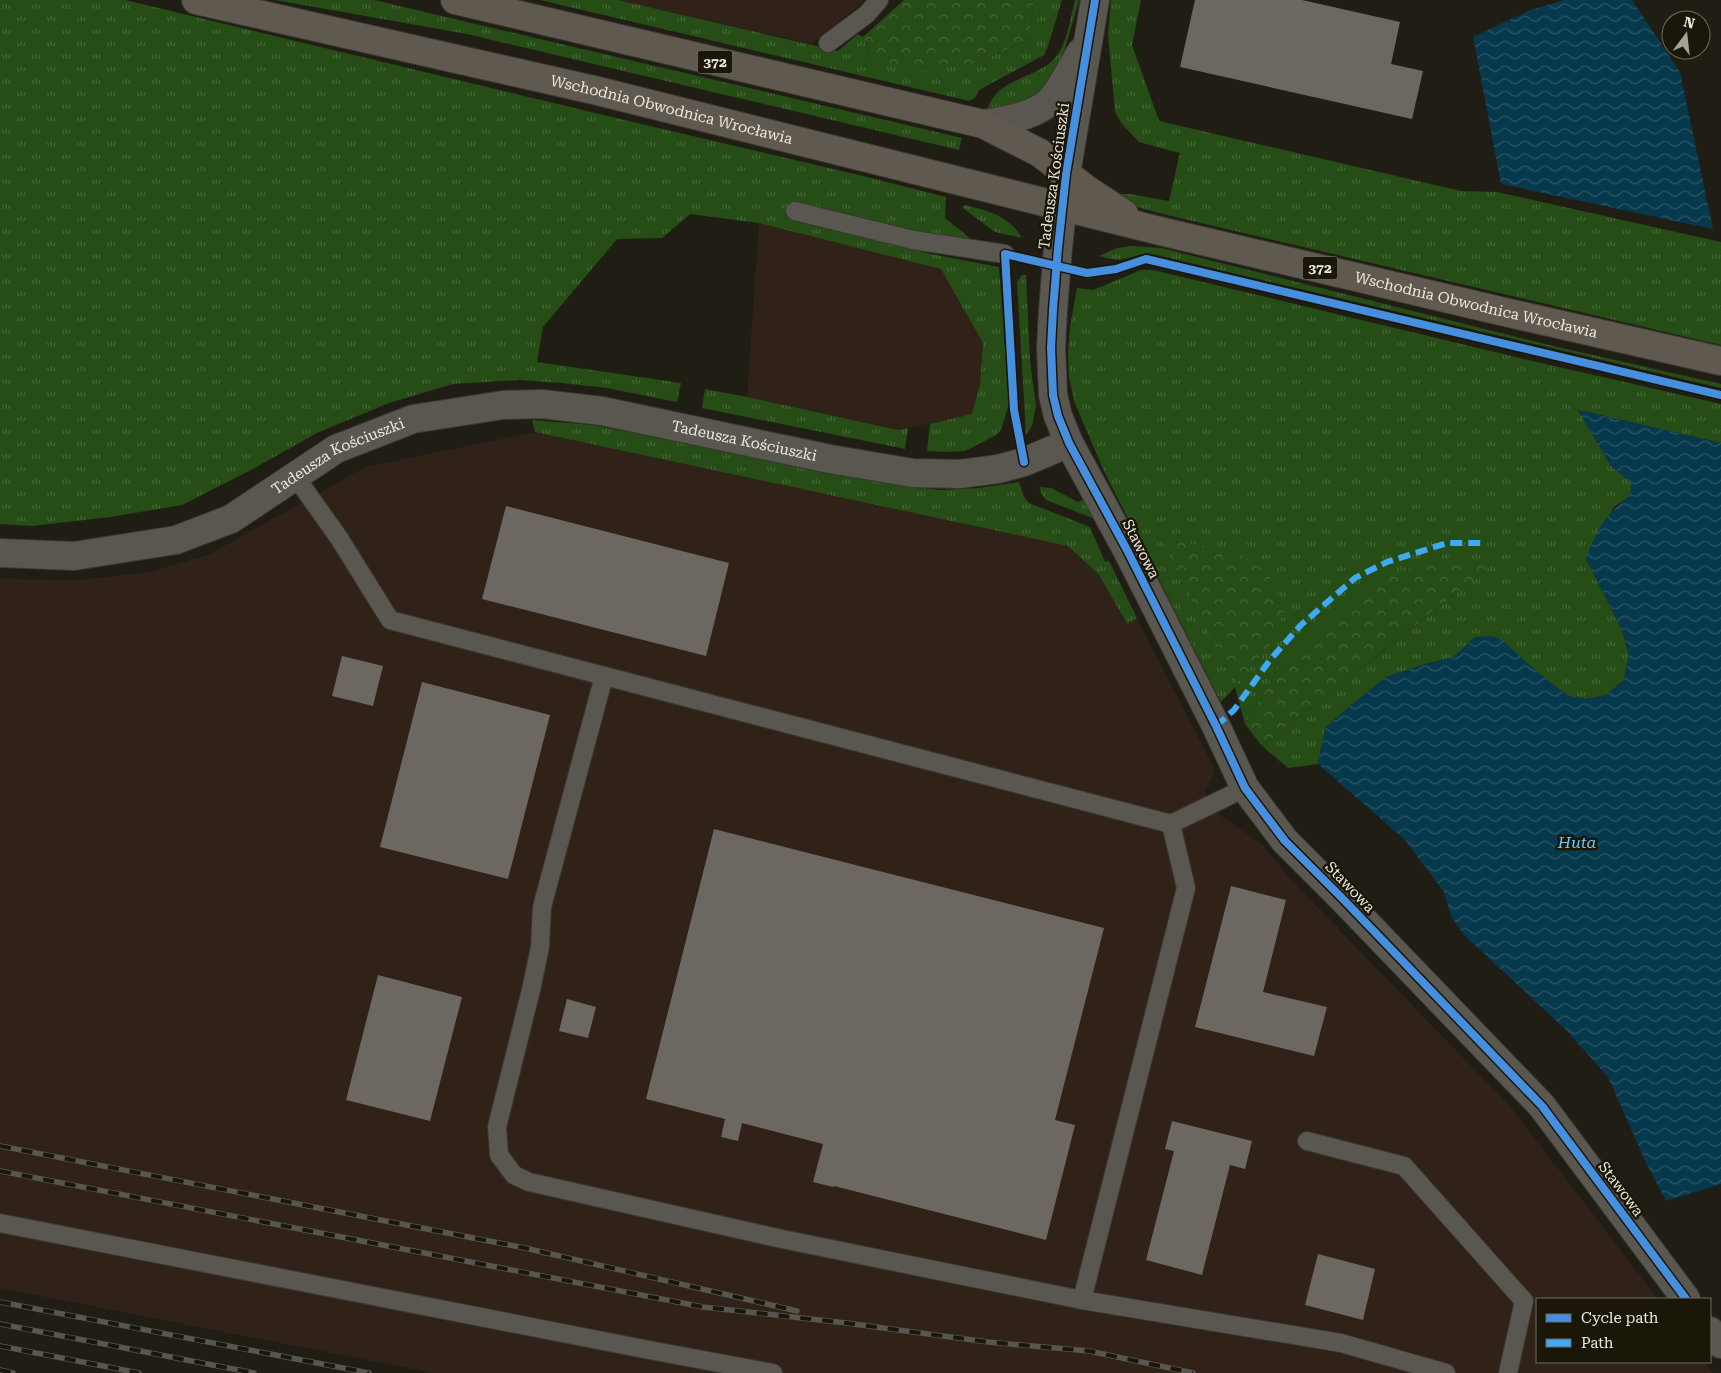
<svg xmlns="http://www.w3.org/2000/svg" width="1721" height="1373" viewBox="0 0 1721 1373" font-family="'Roboto Serif',serif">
<defs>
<pattern id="grass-tufts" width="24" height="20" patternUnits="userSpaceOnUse" patternTransform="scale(1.25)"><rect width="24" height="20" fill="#254d15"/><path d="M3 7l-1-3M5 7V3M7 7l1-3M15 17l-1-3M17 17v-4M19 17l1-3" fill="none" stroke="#456737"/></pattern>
<pattern id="forest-crowns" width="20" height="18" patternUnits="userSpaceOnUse" patternTransform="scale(1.25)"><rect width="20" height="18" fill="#254d15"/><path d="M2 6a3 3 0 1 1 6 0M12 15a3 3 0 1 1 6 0" fill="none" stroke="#456737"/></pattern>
<pattern id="water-waves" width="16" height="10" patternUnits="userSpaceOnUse" patternTransform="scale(1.25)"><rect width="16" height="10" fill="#07394d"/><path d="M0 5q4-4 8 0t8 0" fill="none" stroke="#2b5666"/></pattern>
</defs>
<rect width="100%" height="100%" fill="#201d15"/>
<g fill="#302218">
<path d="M618,0h247l-53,44z"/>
<path d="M759,223l182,46 42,74 -3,41 -8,31 -74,15 -151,-33z"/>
<path d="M535,432l533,114 31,29 27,48 11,-5 76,148 -1,13 -8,12 17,25 41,28 28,35 220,227 148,193h-121v63h168l8,11h-1280l-433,-85v-709l80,1 69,-8 59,-17 157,-88z"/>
</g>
<g fill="url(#grass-tufts)">
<path d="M0,0h125l491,118 247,58 83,21 -1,21 31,25 -62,-9 -124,-28 -4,10 145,38 68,13 10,137 -8,26 -5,5 -31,16 -20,1 -18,-1 3,-27 42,-10 8,-30 3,-41 -42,-74 -182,-46 -69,-9 -28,24 -45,1 -74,88 -6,35 144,21 -4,19 -70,-14 -46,-5 -41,-3 -67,4 -64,19 -72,30 -66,37 -69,35 -72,12 -78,9 -32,-2z"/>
<path d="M275,0h99l588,138 -3,12 -492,-116z"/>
<path d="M540,0h78l220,51 20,-17 5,3 9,25 102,2 54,-24 6,-40h28l-14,46 -4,9 -65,35 -4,8 -6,3z"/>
<path d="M1075,0h4l-20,70 -9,20 -42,22 -20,-4c9,-29 44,-29 64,-47 15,-14 18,-42 23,-61z"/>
<path d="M1111,0h30l-9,45 27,76 302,70 36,1 224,50v103l-554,-130 -34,-9 -12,-5 -1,-7h10l39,7 11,-48 -41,-11 -17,-18 -7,-12 -7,-78z"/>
<path d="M964,205c23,5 45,11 58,33l-27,-6 -32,-24z"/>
<path d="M1132,246l29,2 388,97 172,39v4l-573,-135c-9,1 -16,5 -24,6 -9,2 -17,-1 -25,-3l18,-8z"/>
<path d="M1141,270h12l375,90 193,44v39l-143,-33 33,56 21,18 -2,12 -16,11 -28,52 36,71 7,26 -5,24 -18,15 -21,4 -17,-3 -27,-21 -66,-38 -21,20 -29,7 -39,13 -44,36 -17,15 -7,36 -30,4 -26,-22 226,-178 -205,93 -38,63 -10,-37 -14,15 -118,-233 -29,-68 -5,-24 -1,-24 2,-26 7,-39 16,2z"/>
<path d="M1022,275h4l4,86 6,45 -4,20 -6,9 -9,-153z"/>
<path d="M705,389l42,8 151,33 10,-2 -3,21 -203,-41z"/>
<path d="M532,420l61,5 299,59 48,6 38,-2 41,-6 5,15 5,6 61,24 15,35 4,-1 28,57 -10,6 -28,-49 -31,-29 -533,-114z"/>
<path d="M1039,487l12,1 27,14 6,-3 11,20 -49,-19 -4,-5z"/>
</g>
<g fill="url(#forest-crowns)">
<path d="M904,0h130l-6,40 -54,24 -56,7 -46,-9 -9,-25z"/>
<path d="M1161,538l43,8 40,10 25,19 16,35 -17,37 -33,39z"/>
<path d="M1458,556l30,12 -226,178 -17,-22 38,-63 92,-78 52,-22z"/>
</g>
<g fill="url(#water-waves)">
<path d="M1564,0h68l48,72 33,157 -212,-45 -28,-147 55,-26z"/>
<path d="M1578,410l143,33v741l-55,17 -20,-38 -38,-86 -42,-47 -102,-95 -13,-19 -7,-24 -39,-52 -87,-76 7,-36 17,-15 44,-36 39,-13 29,-7 21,-20 17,-1 11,5 38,34 27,21 17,3 21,-4 18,-15 5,-24 -7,-26 -36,-71c9,-27 20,-46 44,-63l2,-12 -21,-18z"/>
</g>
<g fill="#6c6761">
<path d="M1195,0h107l98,22 -9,42 32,7 -11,48 -232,-52z"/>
<path d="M506,506l223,57 -23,93 -224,-57z"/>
<path d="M342,656l41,10 -10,40 -41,-10z"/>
<path d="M422,682l128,33 -42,164 -128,-32z"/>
<path d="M714,829l390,99 -49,192 20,5 -29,115 -212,-54 -1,1 -20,-5 10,-38 -81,-21 -4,18 -17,-4 4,-18 -79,-20z"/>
<path d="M1231,886l55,14 -23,92 64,15 -13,49 -119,-29z"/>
<path d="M378,975l84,22 -32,124 -84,-21z"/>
<path d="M567,999l29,8 -8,31 -29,-7z"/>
<path d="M1172,1121l80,20 -7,28 -15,-4 -28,110 -56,-15 28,-109 -9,-2z"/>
<path d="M1318,1254l57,15 -12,51 -58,-15z"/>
</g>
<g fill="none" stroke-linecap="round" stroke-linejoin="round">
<defs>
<g id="lane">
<path d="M828,43l39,-29 12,-14"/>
<path d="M795,211l118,29 92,14"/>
<path d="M295,476l44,62 51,82 781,204"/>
<path d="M604,676l-62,231 -2,40 -9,43 -34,137 2,28 15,20 15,7 253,57 300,61 259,43 105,30"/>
<path d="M1307,1141l97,25 120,135 -16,72"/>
<path d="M0,1223l644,126 129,24"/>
<path d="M1082,1300l104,-412 -15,-64 74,-36"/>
</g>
<g id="street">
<path d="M1095,0l-29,174 -8,74 -5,62 -2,38 2,47 5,21 11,27 58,107 89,176 29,62 40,53 57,57 200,208 144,193"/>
<path d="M983,124c21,-3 54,-8 69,-25 11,-13 20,-33 29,-47"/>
<path id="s1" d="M0,553l74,3 102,-16 55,-21 105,-70 77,-30 90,-14 39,-1 60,7 228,48 83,14 47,1 38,-5 26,-7 45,-19"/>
<path d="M1710,1331l11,13"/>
</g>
<g id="primary">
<path id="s2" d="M196,0l402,91 566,141 332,78 225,51"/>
<path d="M455,0l528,124 57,29 46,36 38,25"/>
</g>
</defs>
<use href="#lane" stroke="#3a3832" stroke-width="20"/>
<use href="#street" stroke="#3a3832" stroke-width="30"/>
<use href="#primary" stroke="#3a3832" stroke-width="30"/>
<use href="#lane" stroke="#595750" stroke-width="18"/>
<use href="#street" stroke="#595750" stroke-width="28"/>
<use href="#primary" stroke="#605950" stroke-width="28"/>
<defs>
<g id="rail">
<path d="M0,1146l525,102 272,63"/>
<path d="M0,1171l703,136 143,16 142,19 101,9 104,22"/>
<path d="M0,1302l369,71"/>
<path d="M0,1324l254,49"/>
<path d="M0,1346l139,27"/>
<path d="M0,1370l13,3"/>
</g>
</defs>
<use href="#rail" stroke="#575650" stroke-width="5.5"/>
<use href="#rail" stroke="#1a1608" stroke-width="4" stroke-dasharray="11" stroke-linecap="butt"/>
<path stroke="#3fa9f5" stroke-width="6" stroke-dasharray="12 6" stroke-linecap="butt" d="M1216,726l18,-16 36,-50 31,-35 54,-47 32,-16 60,-19h35"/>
<defs>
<g id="cycleway">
<path d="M1095,0l-29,174 -8,74 -5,62 -2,38 2,47 5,21 11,27 58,107 89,176 29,62 40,53 57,57 200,208 144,193"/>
<path d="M1024,462l-10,-52 -9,-156 82,19 29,-4 30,-10 575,136"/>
</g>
</defs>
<use href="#cycleway" stroke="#1a1608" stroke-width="11"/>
<use href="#cycleway" stroke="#468fdf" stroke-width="8"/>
</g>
<g text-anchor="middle" stroke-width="5" stroke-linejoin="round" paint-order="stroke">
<g fill="#1a1608" stroke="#aca99e" stroke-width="1">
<rect x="697.5" y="50.5" width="35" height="23" rx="4"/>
<rect x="1302.5" y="256.5" width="35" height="23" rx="4"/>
</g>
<g font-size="14" font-weight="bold" fill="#ebe8df">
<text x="715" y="67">372</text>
<text x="1320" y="273">372</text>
</g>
<g font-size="15" fill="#ebe8df" stroke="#1a1608">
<text dy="5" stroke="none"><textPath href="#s2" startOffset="488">Wschodnia Obwodnica Wrocławia</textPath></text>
<text transform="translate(1054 176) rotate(-82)" y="5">Tadeusza Kościuszki</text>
<text dy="5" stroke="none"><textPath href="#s2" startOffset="1316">Wschodnia Obwodnica Wrocławia</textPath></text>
<text dy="5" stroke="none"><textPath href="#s1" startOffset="781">Tadeusza Kościuszki</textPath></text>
<text dy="5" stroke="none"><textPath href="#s1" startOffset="361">Tadeusza Kościuszki</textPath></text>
<text transform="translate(1141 549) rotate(63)" y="5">Stawowa</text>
<text transform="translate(1350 887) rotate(46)" y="5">Stawowa</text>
<text transform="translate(1621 1189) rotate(53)" y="5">Stawowa</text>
</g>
<g font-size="16" font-style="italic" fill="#6bcbf7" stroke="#1a1608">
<text x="1577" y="848">Huta</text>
</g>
</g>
<rect x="1536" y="1298" width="175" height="65" fill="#1a1608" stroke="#6e6a5e"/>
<rect x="1546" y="1314" width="25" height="8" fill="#468fdf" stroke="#6e6a5e"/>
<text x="1581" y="1323" font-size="15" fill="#ebe8df">Cycle path</text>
<rect x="1546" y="1339" width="25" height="8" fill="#3fa9f5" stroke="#6e6a5e"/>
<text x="1581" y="1348" font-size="15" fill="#ebe8df">Path</text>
<g transform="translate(1686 35) rotate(15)"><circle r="24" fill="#1a1608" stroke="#6e6a5e"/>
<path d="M0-4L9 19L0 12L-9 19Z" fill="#a4a198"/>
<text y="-8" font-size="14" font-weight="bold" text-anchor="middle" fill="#ebe8df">N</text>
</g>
</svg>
